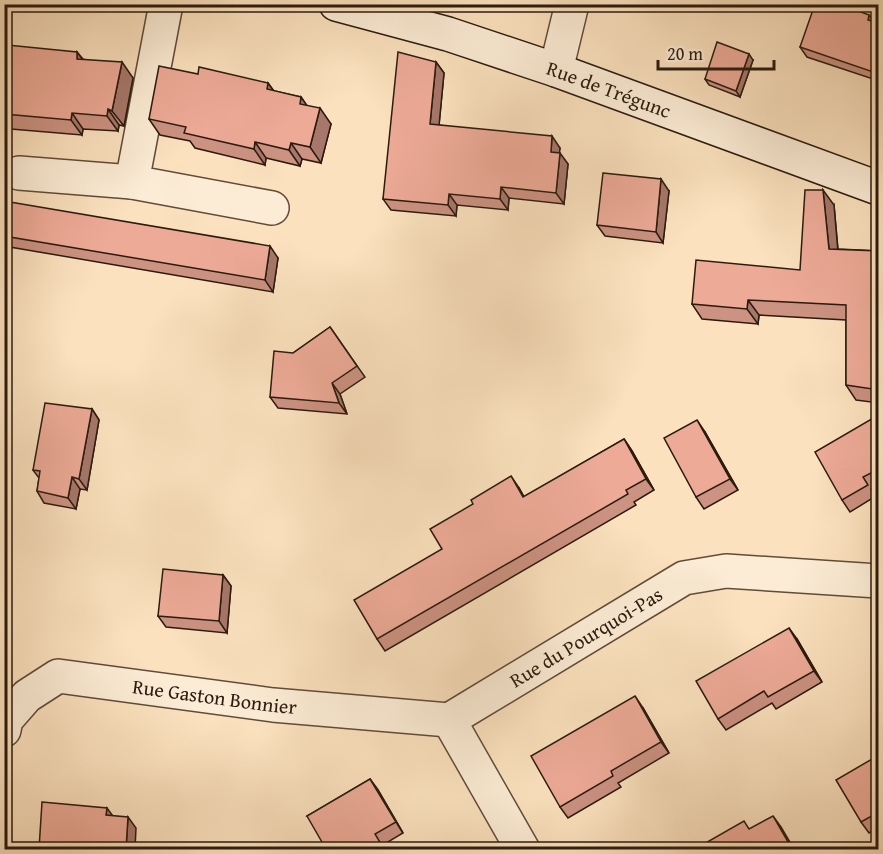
<svg xmlns="http://www.w3.org/2000/svg" width="883" height="854" viewBox="0 0 883 854" font-family="'Gentium Book Plus',serif">
<rect width="100%" height="100%" fill="#fbe1be"/>
<filter id="stains"><feTurbulence type="fractalNoise" baseFrequency=".00333" numOctaves="4"/><feColorMatrix values="0 0 0 0 .2 0 0 0 0 .09 0 0 0 0 .02 0 0 0 .5 -.17"/></filter>
<radialGradient id="worn" r=".72"><stop offset=".6" stop-color="#630" stop-opacity="0"/><stop offset="1" stop-color="#630" stop-opacity=".3"/></radialGradient>
<g fill="none" stroke-linecap="round" stroke-linejoin="round">
<defs>
<g id="street">
<path d="M166,4l-34,178 140,26"/>
<path d="M556,70l16,-66"/>
<path d="M19,173l113,9"/>
<path id="s1" d="M449,720l235,-142 42,-7 152,10"/>
<path d="M449,720l74,130"/>
<path id="s2" d="M4,730l2,-10 21,-24 31,-20 215,29 176,15"/>
</g>
<g id="secondary">
<path id="s3" d="M336,4l112,30 108,36 322,118"/>
</g>
</defs>
<use href="#street" stroke="#5f4c3a" stroke-width="36"/>
<use href="#secondary" stroke="#2b1b0e" stroke-width="36"/>
<use href="#street" stroke="#fcecd5" stroke-width="33"/>
<use href="#secondary" stroke="#fcecd5" stroke-width="33"/>
</g>
<g fill="#cc9282" stroke="#2b1b0e" stroke-width="1.5">
<path d="M874,22l5,1v58l-72,-24 -7,-10z"/>
<path d="M4,52h73l6,7 50,19 -9,48 -5,-1 -1,6 -35,-2 -1,6 -71,-6 -5,-7h-2z"/>
<path d="M753,60l-13,37 -31,-12 -4,-6z"/>
<path d="M436,62l8,11 -5,52 121,23 -1,5 9,11 -4,40 -55,-6 -1,12 -51,-5 -1,11 -65,-6 -8,-11z"/>
<path d="M198,74l70,9 6,8 27,6 6,9 24,18 -10,39 -19,-4 -2,7 -34,-8 -1,7 -70,-17 -5,-7 -30,-6 -11,-16z"/>
<path d="M669,191l-6,52 -58,-7 -8,-11z"/>
<path d="M4,201l274,57 -5,34 -269,-46z"/>
<path d="M834,205l4,44 41,2v152l-23,-3 -10,-15v-65l-87,-5 -1,9 -56,-5 -10,-15 108,-34z"/>
<path d="M330,327l35,50 -25,17 7,20 -69,-6 -8,-11 23,-44z"/>
<path d="M92,409l7,11 -12,70 -7,-1 -4,20 -32,-6 -7,-12 2,-13 -6,-8z"/>
<path d="M875,417l4,5v63l-8,4 5,7 -26,16 -8,-12z"/>
<path d="M705,432l33,58 -34,19 -8,-12z"/>
<path d="M624,439l8,12 22,39 -20,12 2,3 -251,146 -8,-12 65,-90 77,-61 5,9z"/>
<path d="M223,575l8,11 -4,47 -61,-6 -8,-11z"/>
<path d="M797,639l25,43 -46,27 -4,-6 -46,27 -8,-11z"/>
<path d="M643,708l26,45 -51,30 3,4 -53,31 -8,-11z"/>
<path d="M879,755v72l-10,6 -8,-11z"/>
<path d="M370,779l8,11 25,43 -20,12 -76,-29z"/>
</g>
<g fill="#a6776a" stroke="#2b1b0e" stroke-width="1.5">
<path d="M869,15l8,10 -9,-5z"/>
<path d="M77,52l11,15 -11,-8z"/>
<path d="M749,54l4,6 -13,37 -4,-6z"/>
<path d="M122,62l11,16 -9,48 -12,-15z"/>
<path d="M436,62l8,11 -6,63 -8,-12z"/>
<path d="M268,83l11,16 -12,-10z"/>
<path d="M301,97l11,16 -12,-9z"/>
<path d="M320,108l11,16 -10,39 -11,-16z"/>
<path d="M108,109l11,16 -1,6 -11,-15z"/>
<path d="M72,113l11,16 -1,6 -11,-15z"/>
<path d="M552,136l8,12 -2,16 -7,-12z"/>
<path d="M255,142l11,16 -1,7 -11,-16z"/>
<path d="M291,143l11,16 -2,7 -11,-16z"/>
<path d="M560,153l8,11 -4,40 -8,-11z"/>
<path d="M661,179l8,12 -6,52 -7,-11z"/>
<path d="M501,187l8,11 -1,12 -8,-11z"/>
<path d="M823,190l11,15 5,59 -10,-15z"/>
<path d="M449,194l8,11 -1,11 -8,-11z"/>
<path d="M270,246l8,12 -5,34 -8,-12z"/>
<path d="M748,300l11,15 -1,9 -11,-15z"/>
<path d="M332,383l8,11 7,20 -8,-11z"/>
<path d="M92,409l7,11 -12,70 -8,-11z"/>
<path d="M697,420l8,12 33,58 -8,-11z"/>
<path d="M624,439l8,12 22,39 -8,-11z"/>
<path d="M511,476l8,12 12,21 -8,-12z"/>
<path d="M72,477l8,12 -4,20 -8,-11z"/>
<path d="M223,575l8,11 -4,47 -8,-12z"/>
<path d="M789,628l8,11 25,43 -8,-11z"/>
<path d="M635,696l8,12 26,45 -8,-11z"/>
<path d="M370,779l8,11 25,43 -7,-11z"/>
<path d="M107,808l8,11 -9,-4z"/>
<path d="M773,816l8,11 13,22h-2z"/>
<path d="M128,817l8,11 -1,21h-9z"/>
</g>
<g fill="#edaa97" stroke="#2b1b0e" stroke-width="1.5">
<path d="M815,4h25l29,11 -1,5 11,3v51l-79,-27z"/>
<path d="M717,42l32,12 -13,37 -31,-12z"/>
<path d="M7,45l70,7v7l45,3 -10,49 -4,-2 -1,7 -35,-3 -1,7 -67,-6v-62h2z"/>
<path d="M398,52l38,10 -6,62 122,12 -1,16 9,1 -4,40 -55,-6 -1,12 -51,-5 -1,11 -65,-6z"/>
<path d="M159,66l39,8 1,-7 69,16 -1,6 34,8 -1,7 20,4 -10,39 -19,-4 -2,7 -34,-8 -1,7 -70,-16 2,-6 -37,-8z"/>
<path d="M603,173l58,6 -5,53 -59,-7z"/>
<path d="M805,190h18l6,59 50,2v139l-33,-5v-80l-98,-5 -1,9 -55,-5 4,-44 104,10z"/>
<path d="M4,201l266,45 -5,34 -261,-44z"/>
<path d="M330,327l27,39 -25,17 7,20 -69,-6 4,-46 19,2z"/>
<path d="M45,403l47,6 -13,70 -7,-2 -4,21 -31,-7 3,-20 -7,-1z"/>
<path d="M875,417l4,6v46l-16,8 5,8 -26,15 -27,-48z"/>
<path d="M697,420l33,59 -34,18 -32,-59z"/>
<path d="M624,439l22,40 -20,11 2,4 -251,145 -23,-39 88,-51 -12,-20 43,-25 -2,-4 40,-24 12,21z"/>
<path d="M163,569l60,6 -4,46 -61,-5z"/>
<path d="M789,628l25,43 -46,26 -4,-6 -46,28 -22,-38z"/>
<path d="M635,696l26,46 -50,29 2,5 -53,31 -29,-51z"/>
<path d="M879,755v57l-18,10 -25,-42z"/>
<path d="M370,779l26,43 -21,12 9,15h-58l-19,-33z"/>
<path d="M42,802l65,6 -1,7 22,2 -2,32h-87z"/>
<path d="M773,816l19,33h-97l49,-28 5,8z"/>
</g>
<g text-anchor="middle" stroke-width="4.5" stroke-linejoin="round" paint-order="stroke">
<g font-size="20" fill="#2b1b0e" stroke="#fcecd5">
<text dy="7" stroke="none"><textPath href="#s3" startOffset="286">Rue de Trégunc</textPath></text>
<text dy="7" stroke="none"><textPath href="#s1" startOffset="160">Rue du Pourquoi-Pas</textPath></text>
<text dy="7" stroke="none"><textPath href="#s2" startOffset="237">Rue Gaston Bonnier</textPath></text>
</g>
</g>
<rect width="883" height="854" fill="none" stroke="#fbe1be" stroke-width="24"/>
<rect x="6" y="6" width="871" height="842" fill="none" stroke="#2b1b0e" stroke-width="3"/>
<rect x="12" y="12" width="859" height="830" fill="none" stroke="#2b1b0e" stroke-width="1.5"/>
<path d="M658 60v9h116v-9" fill="none" stroke="#2b1b0e" stroke-width="3"/>
<text x="667" y="60" font-size="18" fill="#2b1b0e" stroke="#fcecd5" stroke-width="4.5" paint-order="stroke">20 m</text>
<rect width="100%" height="100%" filter="url(#stains)"/>
<rect width="100%" height="100%" fill="url(#worn)"/>
</svg>
